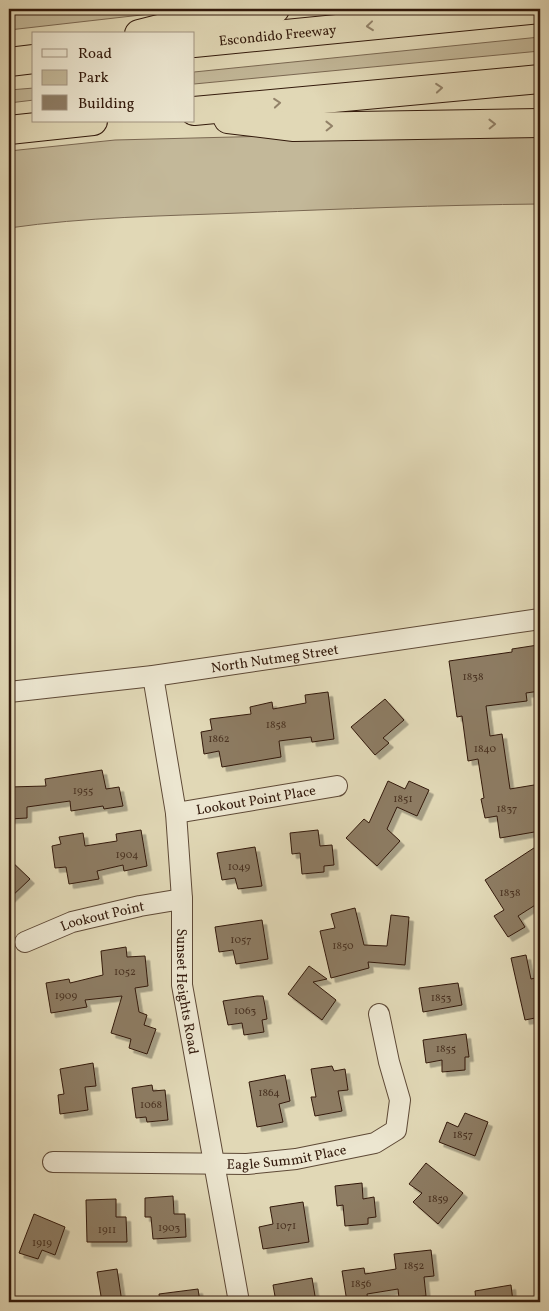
<svg xmlns="http://www.w3.org/2000/svg" width="549" height="1311" viewBox="0 0 549 1311" font-family="Vollkorn,serif">
<defs>
<filter id="shadow"><feDropShadow dx="4.5" dy="4.5" stdDeviation="0" flood-color="#0004"/></filter>
</defs>
<rect width="100%" height="100%" fill="#e1d8b6"/>
<filter id="stains"><feTurbulence type="fractalNoise" baseFrequency=".004" numOctaves="4"/><feColorMatrix values="0 0 0 0 .2 0 0 0 0 .09 0 0 0 0 .02 0 0 0 .5 -.17"/></filter>
<radialGradient id="worn" r=".72"><stop offset=".6" stop-color="#630" stop-opacity="0"/><stop offset="1" stop-color="#630" stop-opacity=".3"/></radialGradient>
<g fill="#c3b899" stroke="#7a6852">
<path d="M9,9h185l-185,21z"/>
<path d="M540,37v14l-346,33v-12z"/>
<path d="M34,88v12l-25,3v-13z"/>
<path d="M432,132l108,1v71c-100,1 -200,5 -300,9 -77,3 -155,4 -231,15v-77l106,-11z"/>
</g>
<g fill="#8d7c64" stroke="#32190b" filter="url(#shadow)">
<path d="M538,645l2,17v29l-14,2 1,8 -41,5 4,30 12,-2 8,55 30,-5v47l-40,7 -3,-22 -12,2 -4,-19 3,-1 -6,-39 -10,2 -6,-45 -5,1 -8,-56 63,-9v-3z"/>
<path d="M328,692l6,47 -22,3 -1,-5 -32,4 2,16 -59,10 -3,-16 -15,3 -3,-22 11,-2 -2,-11 41,-5 -1,-7 22,-5 1,7 33,-6 -1,-8z"/>
<path d="M385,699l19,21 -21,18 6,5 -14,12 -24,-28z"/>
<path d="M102,770l4,19 13,-2 4,19 -19,3 -1,-3 -32,5 -1,-10 -43,6v11l-18,1v-32l37,-1 -1,-7z"/>
<path d="M388,781l17,8 4,-8 20,9 -12,26 -20,-9 -10,22 13,12 -23,25 -31,-28 18,-19 5,4z"/>
<path d="M141,830l6,36 -23,5 -1,-6 -26,6 2,8 -30,5 -3,-17 -11,1 -3,-22 9,-2 -2,-7 24,-4 2,13 32,-5 -1,-7z"/>
<path d="M318,830l2,16 12,-1 2,20 -10,1v6l-22,2 -2,-21 -8,1 -2,-21z"/>
<path d="M540,844v58l-22,14 7,11 -17,10 -14,-21 10,-6 -19,-30z"/>
<path d="M255,847l7,39 -24,3 -3,-11 -13,2 -5,-27z"/>
<path d="M9,859l21,20 -21,20z"/>
<path d="M355,908l9,37 23,1 4,-31 18,2 -4,48 -37,-3 1,6 -38,10 -11,-47 15,-3 -4,-14z"/>
<path d="M262,920l6,39 -32,5 -3,-14 -14,2 -4,-25z"/>
<path d="M126,947l1,10 18,-1 3,30 -13,2 4,24 8,3 -3,10 12,4 -9,25 -18,-6 2,-9 -20,-6 11,-37 -37,4 2,7 -36,6 -5,-30 23,-4 1,4 33,-8 -2,-24z"/>
<path d="M526,955l5,24 9,-2v40l-15,3 -14,-62z"/>
<path d="M309,966l18,13 -14,3 23,18 -14,20 -34,-26z"/>
<path d="M458,983l4,22 -39,7 -4,-24z"/>
<path d="M257,996h6l2,10 2,13 -5,1 2,12 -20,3 -2,-12 -14,2 -5,-24z"/>
<path d="M466,1034l3,23h-4v13l-23,2v-12l-16,3 -3,-23z"/>
<path d="M93,1063l3,23 -11,1 3,23 -28,4 -2,-19 6,-1 -4,-25z"/>
<path d="M332,1066l2,5 11,-2 3,21 -10,1 4,20 -27,5 -4,-19h5l-5,-28z"/>
<path d="M285,1075l5,26 -11,3 4,18 -26,5 -8,-45z"/>
<path d="M152,1085l1,6 12,-1 3,30 -21,2 -1,-5 -10,1 -4,-30z"/>
<path d="M465,1113l23,9 -13,34 -36,-14 8,-20 11,5z"/>
<path d="M426,1163l37,30 -25,31 -25,-22 9,-9 -13,-9z"/>
<path d="M362,1183l1,16 11,-2 2,20 -8,1v6l-23,2 -2,-21 -6,1 -2,-20z"/>
<path d="M173,1196l1,18h11l1,23 -33,2 -2,-22h-6v-19z"/>
<path d="M116,1199v18h10l1,25h-40l-1,-42z"/>
<path d="M303,1202l6,40 -46,7 -4,-22 14,-3 -3,-17z"/>
<path d="M34,1214l31,13 -10,28 -13,-5 -4,9 -19,-6z"/>
<path d="M431,1250l3,26 -10,1 2,19 -27,2 -1,-9 -31,5 1,8h-21l-5,-31 22,-3 1,6 31,-5 -2,-15z"/>
<path d="M117,1269l5,33h-20l-5,-30z"/>
<path d="M312,1278l4,24h-40l-3,-17z"/>
<path d="M511,1285l2,17h-37l-1,-11z"/>
<path d="M198,1289l2,13h-40l-1,-8z"/>
</g>
<g fill="none" stroke-linecap="round" stroke-linejoin="round">
<defs>
<g id="minor">
<path id="s1" d="M153,676l23,137 6,86v86l57,317"/>
<path id="s2" d="M9,692l144,-16 387,-57"/>
<path id="s3" d="M176,813l161,-27"/>
<path id="s4" d="M25,942l47,-20 68,-16 42,-7"/>
<path id="s5" d="M53,1162l194,2 49,-5 79,-16 21,-13 4,-30 -11,-38 -10,-48"/>
</g>
<g id="highway">
<path d="M139,34l83,-21 53,-4"/>
<path id="s6" d="M194,43l346,-34"/>
<path d="M9,62l25,-3"/>
<path d="M194,111l346,-32"/>
<path d="M228,119l66,8 246,-4"/>
<path d="M9,130l84,-9"/>
</g>
</defs>
<use href="#minor" stroke="#5e4936" stroke-width="22"/>
<use href="#highway" stroke="#32190b" stroke-width="30"/>
<use href="#minor" stroke="#ece6d0" stroke-width="20"/>
<use href="#highway" stroke="#e1d8b6" stroke-width="28"/>
</g>
<defs><path id="oneway-chevron" d="M-2-3.5L2.5 0L-2 3.5" fill="none" stroke-width="1.6" stroke-linecap="round" stroke-linejoin="round" transform="scale(1.25)"/></defs>
<g stroke="#928269">
<use href="#oneway-chevron" transform="translate(370 26) rotate(174)"/>
<use href="#oneway-chevron" transform="translate(439 88) rotate(-5)"/>
<use href="#oneway-chevron" transform="translate(277 103) rotate(-5)"/>
<use href="#oneway-chevron" transform="translate(492 124) rotate(-1)"/>
<use href="#oneway-chevron" transform="translate(329 126) rotate(-1)"/>
</g>
<g text-anchor="middle" stroke-width="5" stroke-linejoin="round" paint-order="stroke">
<g font-size="11" fill="#493221">
<text x="473" y="680">1838</text>
<text x="276" y="728">1858</text>
<text x="219" y="742">1862</text>
<text x="485" y="752">1840</text>
<text x="83" y="794">1955</text>
<text x="403" y="802">1851</text>
<text x="507" y="812">1837</text>
<text x="127" y="858">1904</text>
<text x="239" y="870">1049</text>
<text x="510" y="896">1838</text>
<text x="241" y="943">1057</text>
<text x="343" y="949">1850</text>
<text x="125" y="975">1052</text>
<text x="66" y="999">1909</text>
<text x="441" y="1001">1853</text>
<text x="245" y="1014">1063</text>
<text x="446" y="1052">1855</text>
<text x="269" y="1096">1864</text>
<text x="151" y="1108">1068</text>
<text x="463" y="1138">1857</text>
<text x="438" y="1202">1859</text>
<text x="286" y="1229">1071</text>
<text x="169" y="1231">1903</text>
<text x="107" y="1233">1911</text>
<text x="42" y="1246">1919</text>
<text x="414" y="1269">1852</text>
<text x="361" y="1287">1856</text>
</g>
<g font-size="14" fill="#32190b" stroke="#ece6d0">
<text dy="5" stroke="none"><textPath href="#s6" startOffset="84">Escondido Freeway</textPath></text>
<text dy="5" stroke="none"><textPath href="#s2" startOffset="268">North Nutmeg Street</textPath></text>
<text dy="5" stroke="none"><textPath href="#s3" startOffset="81">Lookout Point Place</textPath></text>
<text dy="5" stroke="none"><textPath href="#s4" startOffset="82">Lookout Point</textPath></text>
<text dy="5" stroke="none"><textPath href="#s1" startOffset="318">Sunset Heights Road</textPath></text>
<text dy="5" stroke="none"><textPath href="#s5" startOffset="234">Eagle Summit Place</textPath></text>
</g>
</g>
<rect width="549" height="1311" fill="none" stroke="#e1d8b6" stroke-width="30"/>
<rect x="10" y="10" width="529" height="1291" fill="none" stroke="#32190b" stroke-width="2.5"/>
<rect x="15" y="15" width="519" height="1281" fill="none" stroke="#32190b"/>
<rect x="32" y="32" width="162" height="90" fill="#ece6d0" stroke="#a29481"/>
<rect x="42" y="49" width="25" height="8" fill="#ece6d0" stroke="#a29481"/>
<text x="78" y="58" font-size="15" fill="#32190b">Road</text>
<rect x="42" y="70" width="25" height="15" fill="#c3b899" stroke="#a29481"/>
<text x="78" y="82" font-size="15" fill="#32190b">Park</text>
<rect x="42" y="95" width="25" height="15" fill="#8d7c64" stroke="#a29481"/>
<text x="78" y="108" font-size="15" fill="#32190b">Building</text>
<rect width="100%" height="100%" filter="url(#stains)"/>
<rect width="100%" height="100%" fill="url(#worn)"/>
</svg>
